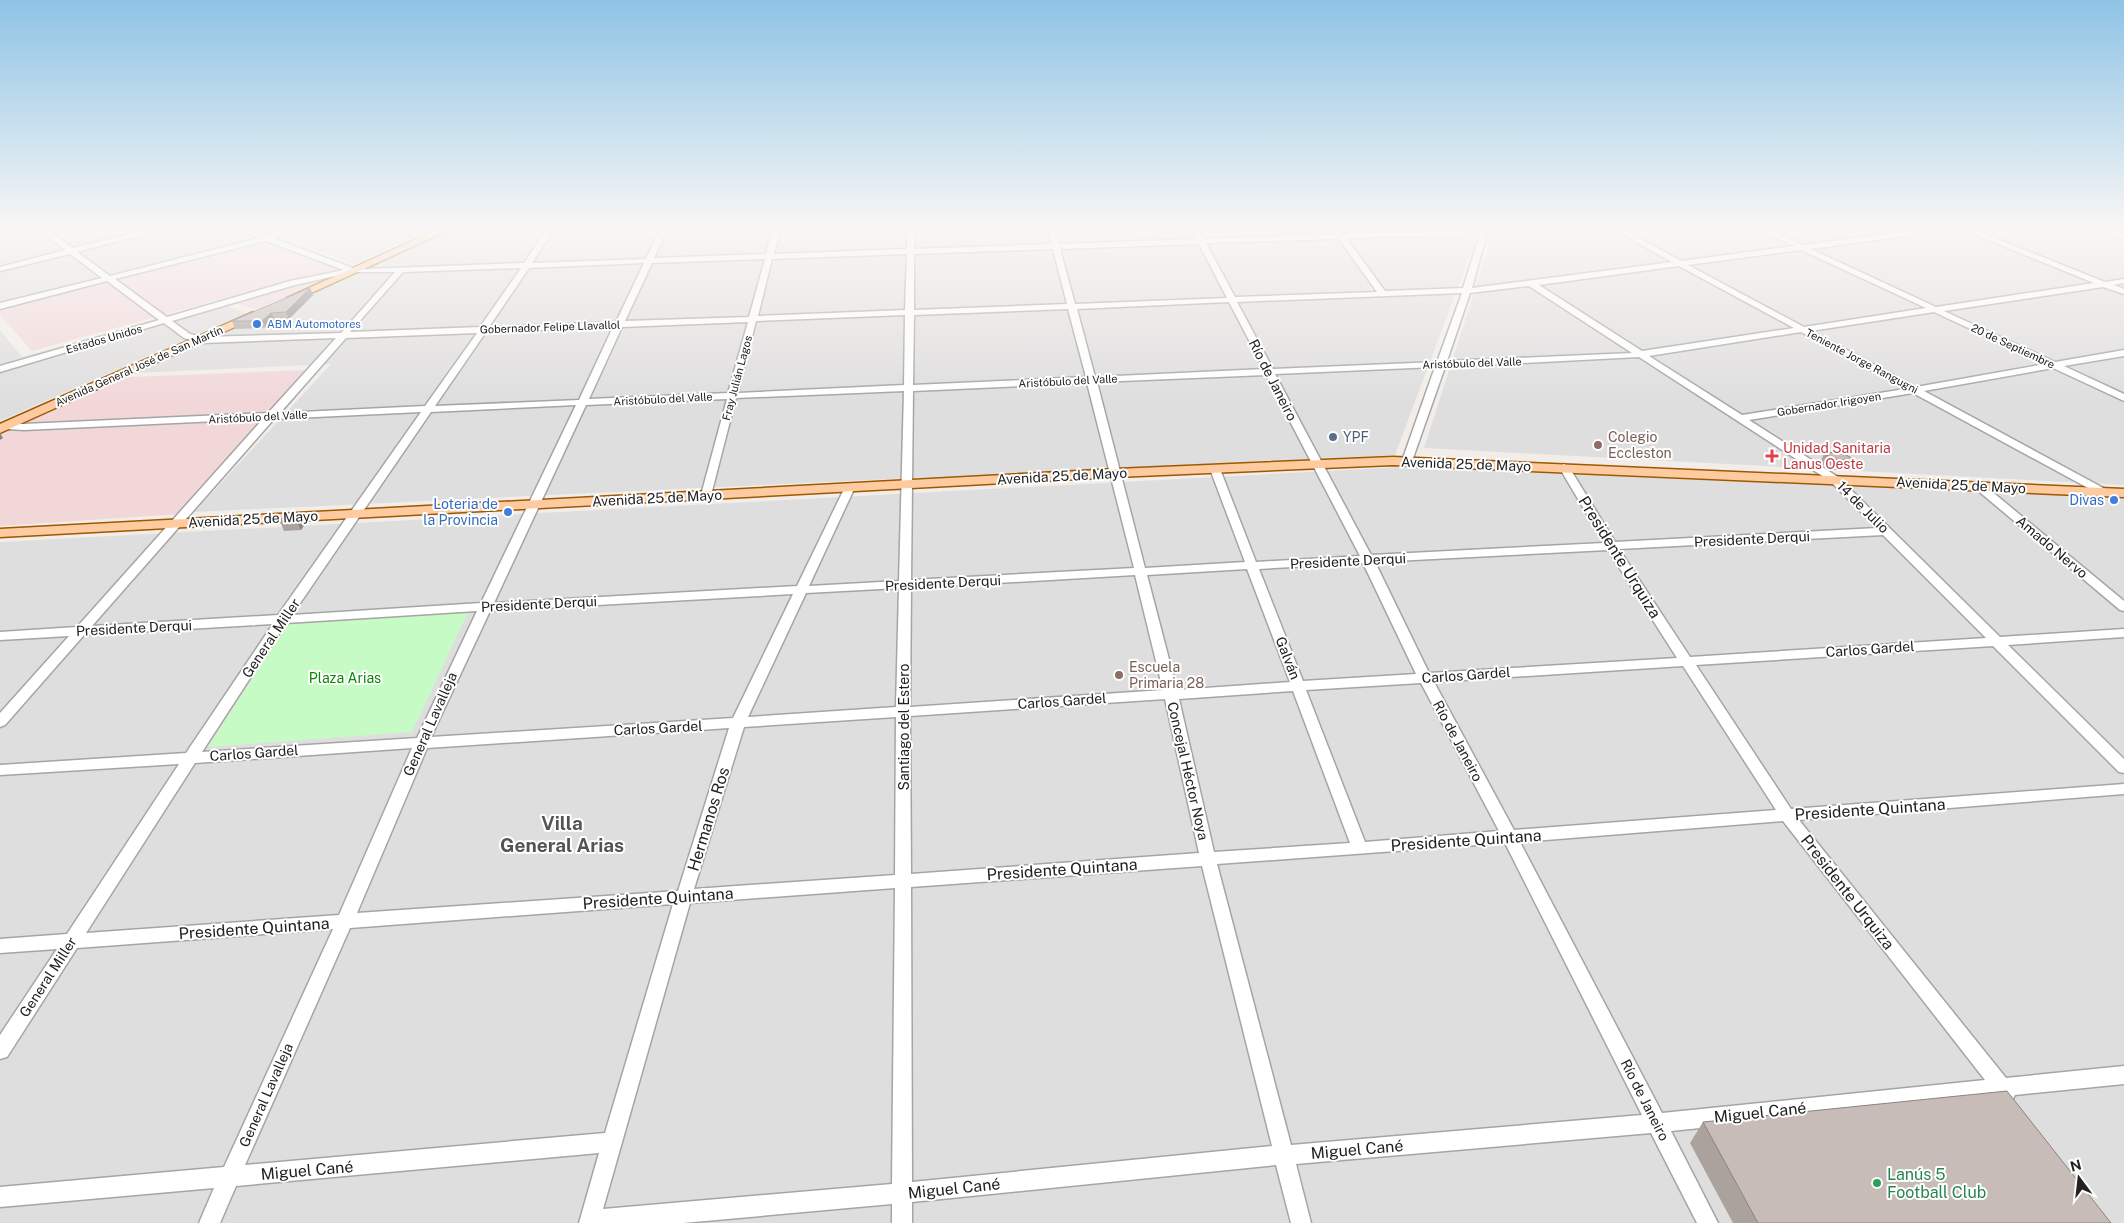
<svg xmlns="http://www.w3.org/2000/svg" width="2124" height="1223" viewBox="0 0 2124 1223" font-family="'Public Sans',sans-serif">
<rect width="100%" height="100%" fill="#f2ede8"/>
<g fill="#dfdede">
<path d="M0,231h427l-74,33 -79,-31 -274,69z"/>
<path d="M446,231h1033l-84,224 -1201,57 137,-148 -197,9z"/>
<path d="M1494,231h630v254l-700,-37z"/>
<path d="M217,302l29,11 -246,108v-91l22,27z"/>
<path d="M1402,467l722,31v725h-2124v-681z"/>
</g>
<g fill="#f2d7d9">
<path d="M262,243l85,27 -88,40 -39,-11 -188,52 -32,-36v-6z"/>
<path d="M306,370l-125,144 -181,12v-92l129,-57z"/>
</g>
<path fill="#c7fbc5" d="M468,612l-56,120 -204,15 80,-123z"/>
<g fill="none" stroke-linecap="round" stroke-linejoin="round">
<defs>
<g id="minor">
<path d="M40,231h9l24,17 69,-17h13l-78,21 33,24 149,-38 -16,-7c8,0 14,3 21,4 6,1 18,-4 26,-4l-17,7 80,30 13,1 158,-6 21,-32h8l-21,32 114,-4 13,-28h8l-13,27 112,-4 6,-23h8l-6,23 133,-5v-18h8l-1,18 138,-5 -4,-13h8l3,13 138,-5 -5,-8h8l4,8 132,-5 -1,-3h6l2,3 150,-3 -6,2 -15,55 200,-26 -56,-31h10l55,30 113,-15 -31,-15h10l30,14 106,-14h22l-4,2 -116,16 125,58 158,-24 -128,-52h11l128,51 19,-3v4l-10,2 10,4v5l-21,-7 -159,24 111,51 69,-12v6l-60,10 60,28v7l-71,-33 -129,23 183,99 1,2 -1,2h-8l-186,-101 -164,27 89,57 162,160 124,-8v8l-116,8 116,114v14l-5,-1 -126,-126 -297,19 95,144 333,-25v10l-325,26 207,258 118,-12v18l-109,11 -2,4 -7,3 -9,-5 -326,34 47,92h-21l-46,-90 -355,31 15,59h-20l-15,-58 -364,37v21h-20v-19l-209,19h-104l20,-70 -363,33 -16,37h-21l15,-35 -214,19v-20l224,-20 109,-238 -256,19 -70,109 -7,2v-24l57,-86 -57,4v-14l67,-5 112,-170 -179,11v-10l186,-12 87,-129 -189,11 -79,90 -5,2v-14l69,-77 -69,4v-8l77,-5 186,-208 -239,11 -18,-1 -5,-3 5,-3 18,1 244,-11 68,-75 -133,5 -19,-5 -20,-15 -164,49v-6l159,-46 -52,-39 -107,28v-6l102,-25 -32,-24 -70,17v-4l65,-17zM1480,234l-17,54 -78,3 -39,-53zM1339,239l38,53 -142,5 -29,-54zM266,241l78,29 -54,11 -123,36 -52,-38zM1199,244l28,54 -152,6 -15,-55zM1053,249l14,55 -153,6v-56zM1801,250l125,58 -122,19 -116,-62zM907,254l-2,56 -147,6 14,-57zM765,259l-16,58 -124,4 27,-58zM644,263l-28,59 -127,5 40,-59zM1679,266l115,62 -152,23 -103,-66zM521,268l-41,59 -130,5 53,-60zM353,272h42l-54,61 -138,4 -13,-3 -18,-13 123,-36zM1529,286l103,67 -185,8 23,-68zM1462,293l-25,69 -164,7 -36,-67zM1229,302l35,67 -169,8 -18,-68zM1068,309l18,68 -173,8 1,-70zM1934,312l111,52 -129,23 -105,-56zM905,315l-1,70 -166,8 18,-72zM748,322l-20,71 -139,6 33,-72zM613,327l-34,73 -144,6 51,-74zM1801,332l104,57 -163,26 -93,-59zM477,333l-52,73 -145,7 66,-75zM1639,357l191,124 47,47 -262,14 -46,-75 -5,-3 -5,3 45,76 -233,12 -96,-181 160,-7 -33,94 5,3 5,-3 33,-94zM1266,375l94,181 -104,6 -36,-93 -5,-3 -5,3 35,93 -100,6 -48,-186zM1087,383l47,185 -223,12 2,-189zM904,391l-5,190 -90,5 46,-99 -5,-3 -5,3 -48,99 -303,17 92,-198 141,-6 -26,96 5,3 5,-3 25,-97zM576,405l-95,198 -189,12 139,-203zM421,412l-143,203 -186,11 182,-207zM1883,535l103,103 -296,19 -71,-108zM1608,550l69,108 -248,15 -54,-111zM1363,563l53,111 -113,7 -44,-112zM1247,569l43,113 -113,8 -30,-115zM1135,575l28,115 -253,17 1,-119zM899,588l-3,119 -148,10 58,-124zM793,594l-60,124 -302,19 59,-126zM477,611l-60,127 -215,14 84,-129zM1683,666l93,144 -262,20 -80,-148zM1421,683l78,148 -134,11 -59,-152zM1293,691l57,152 -136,9 -35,-153zM1165,699l34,154 -288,21 -1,-158zM896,717l-1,158 -201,14 50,-162zM729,728l-51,163 -321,22 70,-165zM412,748l-73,167 -253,18 109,-170zM1783,821l202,259 -323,33 -142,-271zM1505,843l137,272 -351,30 -74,-281zM1202,866l70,280 -360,36 -1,-295zM895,888l-3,296 -289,25 87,-306zM673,904l-68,229 -360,32 105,-237z"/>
<path d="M2103,231h11l10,4v4z"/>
<path d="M1980,484l4,1 140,116v10l-4,-1 -144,-121 -1,-2 1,-2z"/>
</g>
<g id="major">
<path d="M434,231h13l-151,69 -4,1 -5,-3z"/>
<path d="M253,312l6,3 -2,2 -257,116v-9z"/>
<path d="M1393,457l731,32v8l-731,-32 -277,12 -1116,60v-8l1116,-60z"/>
</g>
</defs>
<use href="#minor" stroke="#a5a5a5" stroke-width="3"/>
<use href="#major" stroke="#9e5800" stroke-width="3"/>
<use href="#minor" fill="#fff" fill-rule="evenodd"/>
<use href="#major" fill="#fecba0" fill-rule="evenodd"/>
</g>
<g fill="#aba29d">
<path d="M310,288l3,7 -24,24 -14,1 -9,8 -31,1 -3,-8z"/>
<path d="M1824,454l31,6 -4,10h-18l-13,-7z"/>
<path d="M285,514l21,8 -5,8 -17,1 -4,-10z"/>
<path d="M1703,1122l408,101h-378l-43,-80z"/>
</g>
<g fill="#8b8480">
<path d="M310,288l3,7 -24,24 -3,-7z"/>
<path d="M271,313l4,7 -9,8 -4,-7z"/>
<path d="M0,433l3,5 -3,2z"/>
<path d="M302,513l4,9 -5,8 -5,-10z"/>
</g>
<g fill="#c7bcb7" stroke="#8b8480">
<path d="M310,288l-24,24 -15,1 -9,8h-30z"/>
<path d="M1839,451l16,9h-17l-14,-6z"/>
<path d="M302,513l-6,7 -16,1 5,-7z"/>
<path d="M2007,1091l104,132h-353l-55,-101z"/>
</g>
<linearGradient id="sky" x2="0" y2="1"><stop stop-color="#8ec3e5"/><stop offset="0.57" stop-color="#f9f7f5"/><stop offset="1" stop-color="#f9f7f5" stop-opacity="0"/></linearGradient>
<rect width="2124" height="402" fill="url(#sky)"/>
<g fill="#3f7fe0" stroke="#fff" stroke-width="2">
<circle cx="257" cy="324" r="5"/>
<circle cx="2114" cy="500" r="5"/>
<circle cx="508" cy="512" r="5"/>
</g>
<circle fill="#5c6f8a" stroke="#fff" stroke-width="2" cx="1333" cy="437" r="5"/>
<g fill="#8d6e63" stroke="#fff" stroke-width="2">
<circle cx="1598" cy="445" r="5"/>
<circle cx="1119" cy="675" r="5"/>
</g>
<path fill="#e0444e" stroke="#fff" stroke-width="2" d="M1769.5 448.5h5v5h5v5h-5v5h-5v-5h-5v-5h5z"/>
<circle fill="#2e9e5b" stroke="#fff" stroke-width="2" cx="1877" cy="1183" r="5"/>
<g text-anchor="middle" stroke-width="4" stroke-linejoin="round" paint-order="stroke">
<g font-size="11" fill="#366cbe" stroke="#fff" text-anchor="start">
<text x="267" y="328">ABM Automotores</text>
</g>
<g font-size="11" fill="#212121" stroke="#fff">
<text transform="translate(550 327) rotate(-2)" y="4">Gobernador Felipe Llavallol</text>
<text transform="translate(104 339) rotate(-16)" y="4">Estados Unidos</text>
<text transform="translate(2013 346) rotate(25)" y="4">20 de Septiembre</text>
<text transform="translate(1862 361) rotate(28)" y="4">Teniente Jorge Rangugni</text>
<text transform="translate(1472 363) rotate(-2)" y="4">Aristóbulo del Valle</text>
<text transform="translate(139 366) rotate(-24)" y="4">Avenida General José de San Martín</text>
<text transform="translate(737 378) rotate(-75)" y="4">Fray Julián Lagos</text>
<text transform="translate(1068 381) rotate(-3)" y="4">Aristóbulo del Valle</text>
<text transform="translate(663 399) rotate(-3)" y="4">Aristóbulo del Valle</text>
<text transform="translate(1829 404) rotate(-9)" y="4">Gobernador Irigoyen</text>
<text transform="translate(258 417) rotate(-3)" y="4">Aristóbulo del Valle</text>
</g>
<g font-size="14" fill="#212121" stroke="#fff">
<text transform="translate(1273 380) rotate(63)" y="5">Río de Janeiro</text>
<text transform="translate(1466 464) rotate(2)" y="5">Avenida 25 de Mayo</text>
<text transform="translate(1062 476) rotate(-3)" y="5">Avenida 25 de Mayo</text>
<text transform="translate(1961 485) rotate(3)" y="5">Avenida 25 de Mayo</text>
<text transform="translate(657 498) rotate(-3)" y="5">Avenida 25 de Mayo</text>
<text transform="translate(1863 507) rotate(45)" y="5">14 de Julio</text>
<text transform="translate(253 519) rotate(-3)" y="5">Avenida 25 de Mayo</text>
<text transform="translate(1752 539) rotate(-3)" y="5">Presidente Derqui</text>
<text transform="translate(2052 547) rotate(40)" y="5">Amado Nervo</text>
<text transform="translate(1348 561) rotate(-3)" y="5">Presidente Derqui</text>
<text transform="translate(943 583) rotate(-3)" y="5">Presidente Derqui</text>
<text transform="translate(539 604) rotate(-3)" y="5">Presidente Derqui</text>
<text transform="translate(134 628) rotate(-3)" y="5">Presidente Derqui</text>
<text transform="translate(271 638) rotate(-56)" y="5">General Miller</text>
<text transform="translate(1870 649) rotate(-4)" y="5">Carlos Gardel</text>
<text transform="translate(1288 658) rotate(69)" y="5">Galván</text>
<text transform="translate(1466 675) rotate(-4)" y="5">Carlos Gardel</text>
<text transform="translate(1062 701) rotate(-4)" y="5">Carlos Gardel</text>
<text transform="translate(430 724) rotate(-66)" y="5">General Lavalleja</text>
<text transform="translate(904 727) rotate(-90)" y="5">Santiago del Estero</text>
<text transform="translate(658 728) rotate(-3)" y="5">Carlos Gardel</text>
<text transform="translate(1458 741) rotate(62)" y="5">Río de Janeiro</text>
<text transform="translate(254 753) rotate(-4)" y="5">Carlos Gardel</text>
<text transform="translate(1188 771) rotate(77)" y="5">Concejal Héctor Noya</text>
<text transform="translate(48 977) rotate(-57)" y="5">General Miller</text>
<text transform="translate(266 1095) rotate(-66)" y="5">General Lavalleja</text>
<text transform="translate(1645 1100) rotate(63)" y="5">Río de Janeiro</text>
</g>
<g font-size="14" fill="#4e5e75" stroke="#fff" text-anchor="start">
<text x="1343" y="442">YPF</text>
</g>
<g font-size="14" fill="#785e54" stroke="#fff" text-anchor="start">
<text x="1608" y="442">Colegio<tspan x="1608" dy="16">Eccleston</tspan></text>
<text x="1129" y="672">Escuela<tspan x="1129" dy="16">Primaria 28</tspan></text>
</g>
<g font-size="14" fill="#be3a42" stroke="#fff" text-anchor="start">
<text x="1783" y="453">Unidad Sanitaria<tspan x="1783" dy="16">Lanus Oeste</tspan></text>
</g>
<g font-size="14" fill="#366cbe" stroke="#fff" text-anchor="end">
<text x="2104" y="505">Divas</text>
<text x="498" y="509">Loteria de<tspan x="498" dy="16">la Provincia</tspan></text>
</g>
<g font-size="14" fill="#0d8609" stroke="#fff">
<text x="345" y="683">Plaza Arias</text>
</g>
<g font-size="16" fill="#212121" stroke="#fff">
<text transform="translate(1620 557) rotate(58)" y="6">Presidente Urquiza</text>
<text transform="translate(1870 809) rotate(-4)" y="6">Presidente Quintana</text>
<text transform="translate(708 819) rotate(-73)" y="6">Hermanos Ros</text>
<text transform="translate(1466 840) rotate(-4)" y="6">Presidente Quintana</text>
<text transform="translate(1062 869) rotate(-4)" y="6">Presidente Quintana</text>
<text transform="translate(1848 892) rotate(52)" y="6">Presidente Urquiza</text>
<text transform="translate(658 898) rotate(-4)" y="6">Presidente Quintana</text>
<text transform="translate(254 928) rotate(-4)" y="6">Presidente Quintana</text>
<text transform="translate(1760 1112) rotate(-6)" y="6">Miguel Cané</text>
<text transform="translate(1357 1149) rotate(-5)" y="6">Miguel Cané</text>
<text transform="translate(307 1170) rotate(-5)" y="6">Miguel Cané</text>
<text transform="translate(954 1188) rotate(-6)" y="6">Miguel Cané</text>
</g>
<g font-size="16" fill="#27864d" stroke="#fff" text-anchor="start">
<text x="1887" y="1180">Lanús 5<tspan x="1887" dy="18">Football Club</tspan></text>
</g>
<g font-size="19" font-weight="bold" fill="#545454" stroke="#fff">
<text x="562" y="830">Villa<tspan x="562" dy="22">General Arias</tspan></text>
</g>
</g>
<g transform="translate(2079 1178) rotate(345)" stroke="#ffffff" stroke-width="4" paint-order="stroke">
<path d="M0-4L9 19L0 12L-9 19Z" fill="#212121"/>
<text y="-8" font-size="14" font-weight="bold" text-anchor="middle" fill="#212121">N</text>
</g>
</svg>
